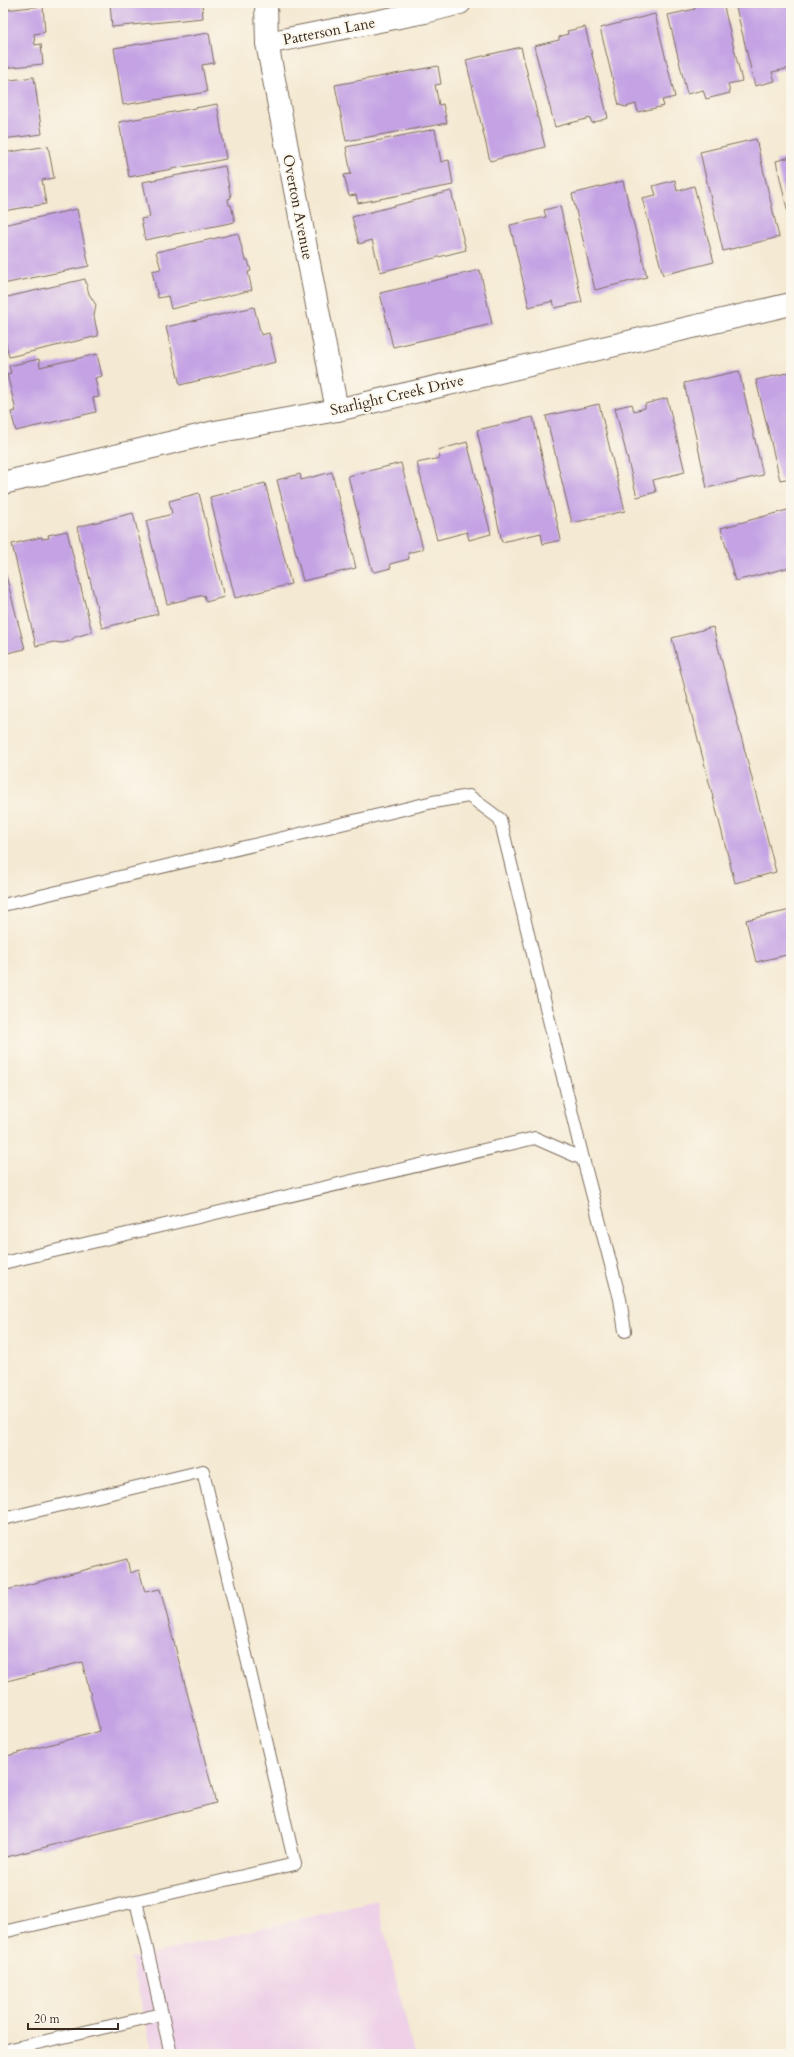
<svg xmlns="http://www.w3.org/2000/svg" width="794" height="2057" viewBox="0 0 794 2057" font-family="Cardo,serif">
<rect width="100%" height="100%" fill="#fbf7ec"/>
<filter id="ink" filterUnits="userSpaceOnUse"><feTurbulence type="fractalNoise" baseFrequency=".025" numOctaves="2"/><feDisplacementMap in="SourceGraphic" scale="8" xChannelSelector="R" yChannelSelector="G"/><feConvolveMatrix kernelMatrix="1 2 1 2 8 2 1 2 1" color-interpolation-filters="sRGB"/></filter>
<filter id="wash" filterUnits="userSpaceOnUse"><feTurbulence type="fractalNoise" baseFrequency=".012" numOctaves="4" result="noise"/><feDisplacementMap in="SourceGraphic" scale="16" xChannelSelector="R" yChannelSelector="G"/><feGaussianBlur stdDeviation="0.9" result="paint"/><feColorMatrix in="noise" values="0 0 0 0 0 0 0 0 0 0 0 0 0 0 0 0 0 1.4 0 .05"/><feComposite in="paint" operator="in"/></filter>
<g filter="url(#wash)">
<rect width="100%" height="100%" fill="#f4e9d2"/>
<path fill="#eed0e7" d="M377,1901l37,153h-261l-22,-95z"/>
<g id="blocks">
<g fill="#c4a2e4">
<path d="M110,3h92l1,15 -91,9z"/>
<path d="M706,3h17l19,78 -14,3 2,9 -24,6 -3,-9 -16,4 -19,-79 27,-6 -1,-3z"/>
<path d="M735,3h56v65l-19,4 3,9 -20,5z"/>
<path d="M43,6l2,26 -11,2 1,11 6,-1 2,20 -40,4v-58z"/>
<path d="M655,14l20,83 -13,3 2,6 -26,6 -2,-8 -10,3 -7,-2 -19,-77z"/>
<path d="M585,27l23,91 -16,5 -2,-5 -35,9 -21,-81 25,-6v-3l9,-3 -1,-3z"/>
<path d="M209,33l5,30 -12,2 5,27 -84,13 -9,-57z"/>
<path d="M521,47l24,100 -55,14 -24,-101z"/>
<path d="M438,66l3,18 -6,1 4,20 4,-1 4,19 -101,18 -11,-56z"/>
<path d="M34,77l8,57 -39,5v-58z"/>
<path d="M217,104l9,55 -97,18 -10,-55z"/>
<path d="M435,129l6,33 8,-2 4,25 -95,18 -2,-8 -7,1 -5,-21 7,-1 -5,-27z"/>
<path d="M756,139l23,98 -56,14 -23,-99z"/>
<path d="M48,146l6,32 -12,2 4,24 -43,7v-58z"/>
<path d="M791,157v65h-1l-14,-61z"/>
<path d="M225,166l6,32 -3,1 1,6h2l4,17 -90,18 -4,-21 9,-2 -7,-35z"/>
<path d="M675,180l2,11 17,-5 20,76 -51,13 -21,-77 14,-3 -3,-9z"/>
<path d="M623,181l24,96 -52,13 -23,-96z"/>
<path d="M451,191l15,59 -86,22 -8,-32 -13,4 -7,-27z"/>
<path d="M560,206l22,96 -27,6 -2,-7 -24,6 -19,-82 36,-8 -2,-7z"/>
<path d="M77,209l12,57 -86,18v-59z"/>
<path d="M238,233l7,27h3l3,11 -3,1 4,18 -81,19 -3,-13 -10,2 -6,-27 9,-2 -5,-17z"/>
<path d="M480,270l12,54 -99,23 -13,-54z"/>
<path d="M85,279l4,15 7,11 -2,11 4,20 -89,21 -6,-27v-32z"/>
<path d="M254,307l7,28 8,-2 7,29 -96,23 -14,-58z"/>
<path d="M97,354l5,22 -7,2 4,19 -6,1 3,14 -80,19 -5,-19 5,-1 -9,-37 4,-1 -2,-7 30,-7 1,8z"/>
<path d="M739,371l24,104 -56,13 -23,-105z"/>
<path d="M791,372v106l-11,2 -24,-100z"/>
<path d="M667,398l18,74 -32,8 3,12 -19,5 -22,-89 17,-4 2,7 11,-3v-4z"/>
<path d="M599,404l26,107 -53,12 -26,-107z"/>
<path d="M533,417l28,123 -18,4 -2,-11 -39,9 -25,-112z"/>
<path d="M467,442l24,92 -22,6 -2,-8 -30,8 -20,-77 23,-5 -2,-8z"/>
<path d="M401,463l22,86 -15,4 1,6 -19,5 1,4 -16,4 -3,-2 -24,-94z"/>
<path d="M332,472l24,96 -53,13 -26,-101 23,-6 1,6z"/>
<path d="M265,483l26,101 -56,14 -25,-101z"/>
<path d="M199,493l25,104 -18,5 -2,-7 -37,9 -21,-83 26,-7 -3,-13z"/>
<path d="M791,509v58l-56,14 -14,-53z"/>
<path d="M133,513l25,101 -56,14 -25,-101z"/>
<path d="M67,531l25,101 -17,5 -5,4 -8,2 -8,-1 -18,4 -24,-102 30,-7v2l7,-1 -1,-3z"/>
<path d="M3,564l22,85 -22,5z"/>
<path d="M713,627l63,245 -41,11 -63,-245z"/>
<path d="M791,910v44l-35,8 -10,-42z"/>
<path d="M127,1559l3,14 9,-3 6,22 15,-3 56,214 -213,55v-101l97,-26 -18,-69 -79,20v-91z"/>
</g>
</g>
</g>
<g filter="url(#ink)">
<use href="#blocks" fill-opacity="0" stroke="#7c6d5d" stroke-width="1"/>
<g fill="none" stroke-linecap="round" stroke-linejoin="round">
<defs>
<g id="service">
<path d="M3,905l430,-103 36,-6 31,23 83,340"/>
<path d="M3,1263l532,-125 48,21 37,140 5,32"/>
<path d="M3,1519l200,-48 92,393 -292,68"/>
<path d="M136,1901l35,153"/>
<path d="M3,2051l159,-37"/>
</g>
<g id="minor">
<path d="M266,3l1,40 70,367"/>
<path d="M267,43l158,-31 35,-9"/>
<path d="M3,483l212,-51 122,-22 454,-106"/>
</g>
</defs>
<use href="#service" stroke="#7c6d5d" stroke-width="14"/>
<use href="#minor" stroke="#7c6d5d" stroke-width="24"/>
<use href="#service" stroke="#fff" stroke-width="12"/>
<use href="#minor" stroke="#fff" stroke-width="22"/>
</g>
</g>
<g text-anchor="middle" stroke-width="4" stroke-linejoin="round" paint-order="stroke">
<g font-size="15" fill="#3b2a1e" stroke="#fbf7ec">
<text transform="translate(329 31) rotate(-11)" y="5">Patterson Lane</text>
<text transform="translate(298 207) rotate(79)" y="5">Overton Avenue</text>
<text transform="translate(397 395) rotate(-13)" y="5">Starlight Creek Drive</text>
</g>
</g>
<rect width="794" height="2057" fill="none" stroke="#fbf7ec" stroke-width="16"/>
<path d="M28 2023v6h90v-6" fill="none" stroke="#3b2a1e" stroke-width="2"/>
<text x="34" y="2023" font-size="12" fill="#3b2a1e" stroke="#fbf7ec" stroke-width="3" paint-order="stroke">20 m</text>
</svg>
